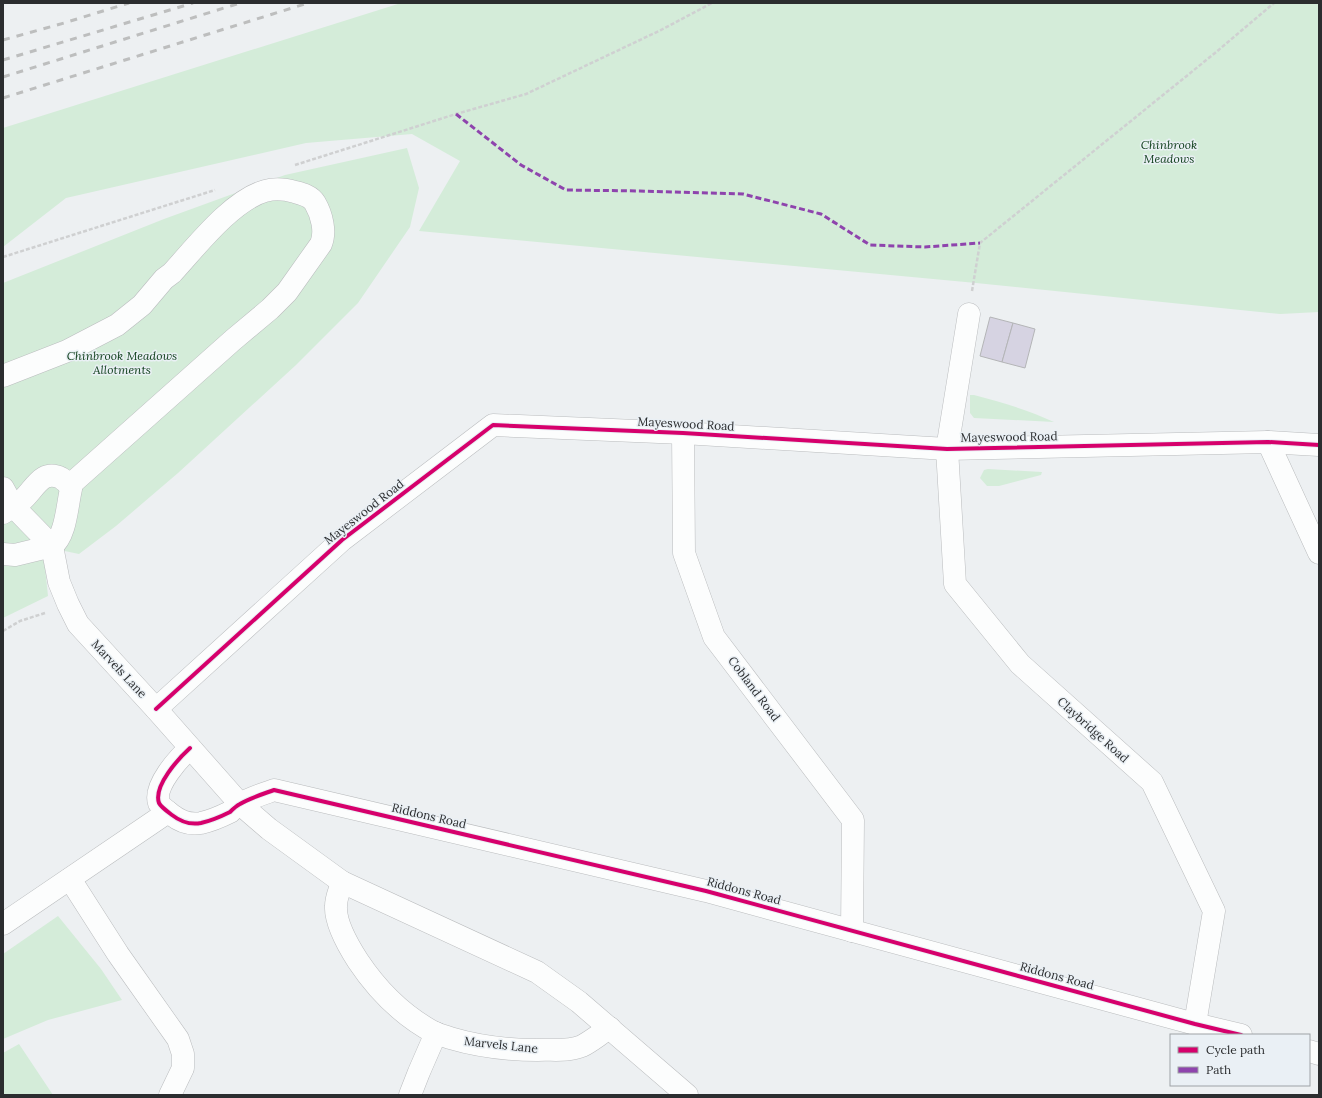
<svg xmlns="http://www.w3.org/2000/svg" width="1322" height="1098" viewBox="0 0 1322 1098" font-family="Lora,serif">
<rect width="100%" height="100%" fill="#edf0f2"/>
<g fill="#d4ecd9">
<path d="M401,3h918v309l-39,2 -304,-31 -557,-52 41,-70 -48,-27 -106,9 -240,55 -63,49v-119z"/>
<path d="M407,148l12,40 -9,39 -52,76 -62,62 -118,108 -62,53 -37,28 -19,-4 -16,8 4,38 -45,22v-335l161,-64 121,-44z"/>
<path d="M970,395h4c27,7 54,15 80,27l-80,-4 -4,-5z"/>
<path d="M988,469l54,3 -1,3 -42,11h-12l-7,-8 4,-8z"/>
<path d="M58,916l43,53 21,31 -74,20 -45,19v-85z"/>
<path d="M19,1044l34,51h-50v-42z"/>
</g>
<g fill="#d6d3e2" stroke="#b4b5b7">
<path d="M990,317l23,6 -11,39 -22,-6z"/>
<path d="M1013,323l22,6 -10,39 -23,-6z"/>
</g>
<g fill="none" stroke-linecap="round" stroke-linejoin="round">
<defs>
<g id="minor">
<path d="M969,314l-22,135 8,135 65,80 132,118 62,129 -19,113"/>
<path d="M3,376l64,-25 50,-26 25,-20 22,-26 8,-6c23,-25 60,-73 93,-82 10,-3 20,-2 30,1 8,2 16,4 20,11 7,12 11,29 6,41l-34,48 -17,17 -37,31 -163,145"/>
<path d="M683,433l1,120 30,84 139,183 -1,111"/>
<path d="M1268,442l51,111"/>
<path d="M3,488l10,18 39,40 7,36 9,22 10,20 78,85 84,95 29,25 73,53 195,90 42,30 108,93"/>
<path d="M3,513c6,-4 12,-8 18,-12 13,-10 20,-33 40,-23 5,3 8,6 10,11 -4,17 -5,47 -19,57l-37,9 -12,-1"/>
<path d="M156,709l186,-169 151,-115 190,8 264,16 321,-7 51,3"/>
<path d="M190,748c-11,10 -37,38 -31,55 2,4 9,9 13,12 9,7 18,10 29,8 9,-2 21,-7 29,-11 3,-3 6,-6 10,-8 10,-6 23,-10 34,-14l432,101 489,133 46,11"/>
<path d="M70,879l48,75 60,85 5,15v14l-13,27"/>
<path d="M342,882c-2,8 -6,15 -6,24 -1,17 13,41 22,55 20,30 45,55 77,72 5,2 10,3 15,5 27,8 58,12 87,12 14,-1 31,2 45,-4 10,-5 19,-13 28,-18"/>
<path d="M3,924l165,-112"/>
<path d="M1309,1051l10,3"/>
<path d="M410,1095l9,-23 17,-39"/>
</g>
</defs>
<use href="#minor" stroke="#babcbe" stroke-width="23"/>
<g stroke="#cfd0d1" stroke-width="2.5" stroke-dasharray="4 2" stroke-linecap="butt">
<path d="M295,165l161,-51 70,-20 135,-64 51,-27"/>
<path d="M3,257l212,-67"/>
<path d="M972,291l8,-48 235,-190 59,-50"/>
<path d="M3,631l17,-10 25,-8"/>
</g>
<use href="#minor" stroke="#fcfdfd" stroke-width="22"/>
<g stroke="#bdbebe" stroke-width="3" stroke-dasharray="7 7" stroke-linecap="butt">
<path d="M3,40l61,-17 65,-20"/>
<path d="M3,60l190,-57"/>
<path d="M3,77l237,-74"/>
<path d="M3,98l305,-95"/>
</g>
<path stroke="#8e44ad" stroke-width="3" stroke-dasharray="6 3" stroke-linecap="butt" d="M456,114l65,51 45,25 74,1 103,3 78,20 49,31 55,2 55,-4"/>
<defs>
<g id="cycleway">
<path d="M156,709l186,-169 151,-115 190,8 264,16 321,-7 51,3"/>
<path d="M190,748c-11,10 -37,38 -31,55 2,4 9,9 13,12 9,7 18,10 29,8 9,-2 21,-7 29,-11 3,-3 6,-6 10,-8 10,-6 23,-10 34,-14l432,101 489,133 46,11"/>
</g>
</defs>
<use href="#cycleway" stroke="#eaf0f5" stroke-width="6"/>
<use href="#cycleway" stroke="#d6006c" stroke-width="4"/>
</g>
<g text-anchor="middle" stroke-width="3" stroke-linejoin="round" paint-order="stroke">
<g font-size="12" font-style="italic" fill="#13421f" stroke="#eaf0f5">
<text x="1169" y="149">Chinbrook<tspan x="1169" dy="14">Meadows</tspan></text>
<text x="122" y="360">Chinbrook Meadows<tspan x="122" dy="14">Allotments</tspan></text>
</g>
<g font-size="12" fill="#2b2d2f" stroke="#eaf0f5">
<text transform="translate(686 424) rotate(3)" y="4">Mayeswood Road</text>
<text transform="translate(1009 437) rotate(-1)" y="4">Mayeswood Road</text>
<text transform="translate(364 512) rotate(-38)" y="4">Mayeswood Road</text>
<text transform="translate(119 669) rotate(47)" y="4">Marvels Lane</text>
<text transform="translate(754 689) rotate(53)" y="4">Cobland Road</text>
<text transform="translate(1093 730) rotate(42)" y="4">Claybridge Road</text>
<text transform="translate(429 816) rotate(13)" y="4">Riddons Road</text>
<text transform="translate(744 891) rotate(15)" y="4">Riddons Road</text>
<text transform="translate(1057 976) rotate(15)" y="4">Riddons Road</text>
<text transform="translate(501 1045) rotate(6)" y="4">Marvels Lane</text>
</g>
</g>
<rect width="1322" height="1098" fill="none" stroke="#2b2d2f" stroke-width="8"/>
<rect x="1170" y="1034" width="140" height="52" fill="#eaf0f5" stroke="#9ea2a6"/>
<rect x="1178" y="1047" width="20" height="6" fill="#d6006c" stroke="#9ea2a6"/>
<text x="1206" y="1054" font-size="12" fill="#2b2d2f">Cycle path</text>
<rect x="1178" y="1067" width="20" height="6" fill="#8e44ad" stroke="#9ea2a6"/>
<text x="1206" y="1074" font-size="12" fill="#2b2d2f">Path</text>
</svg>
